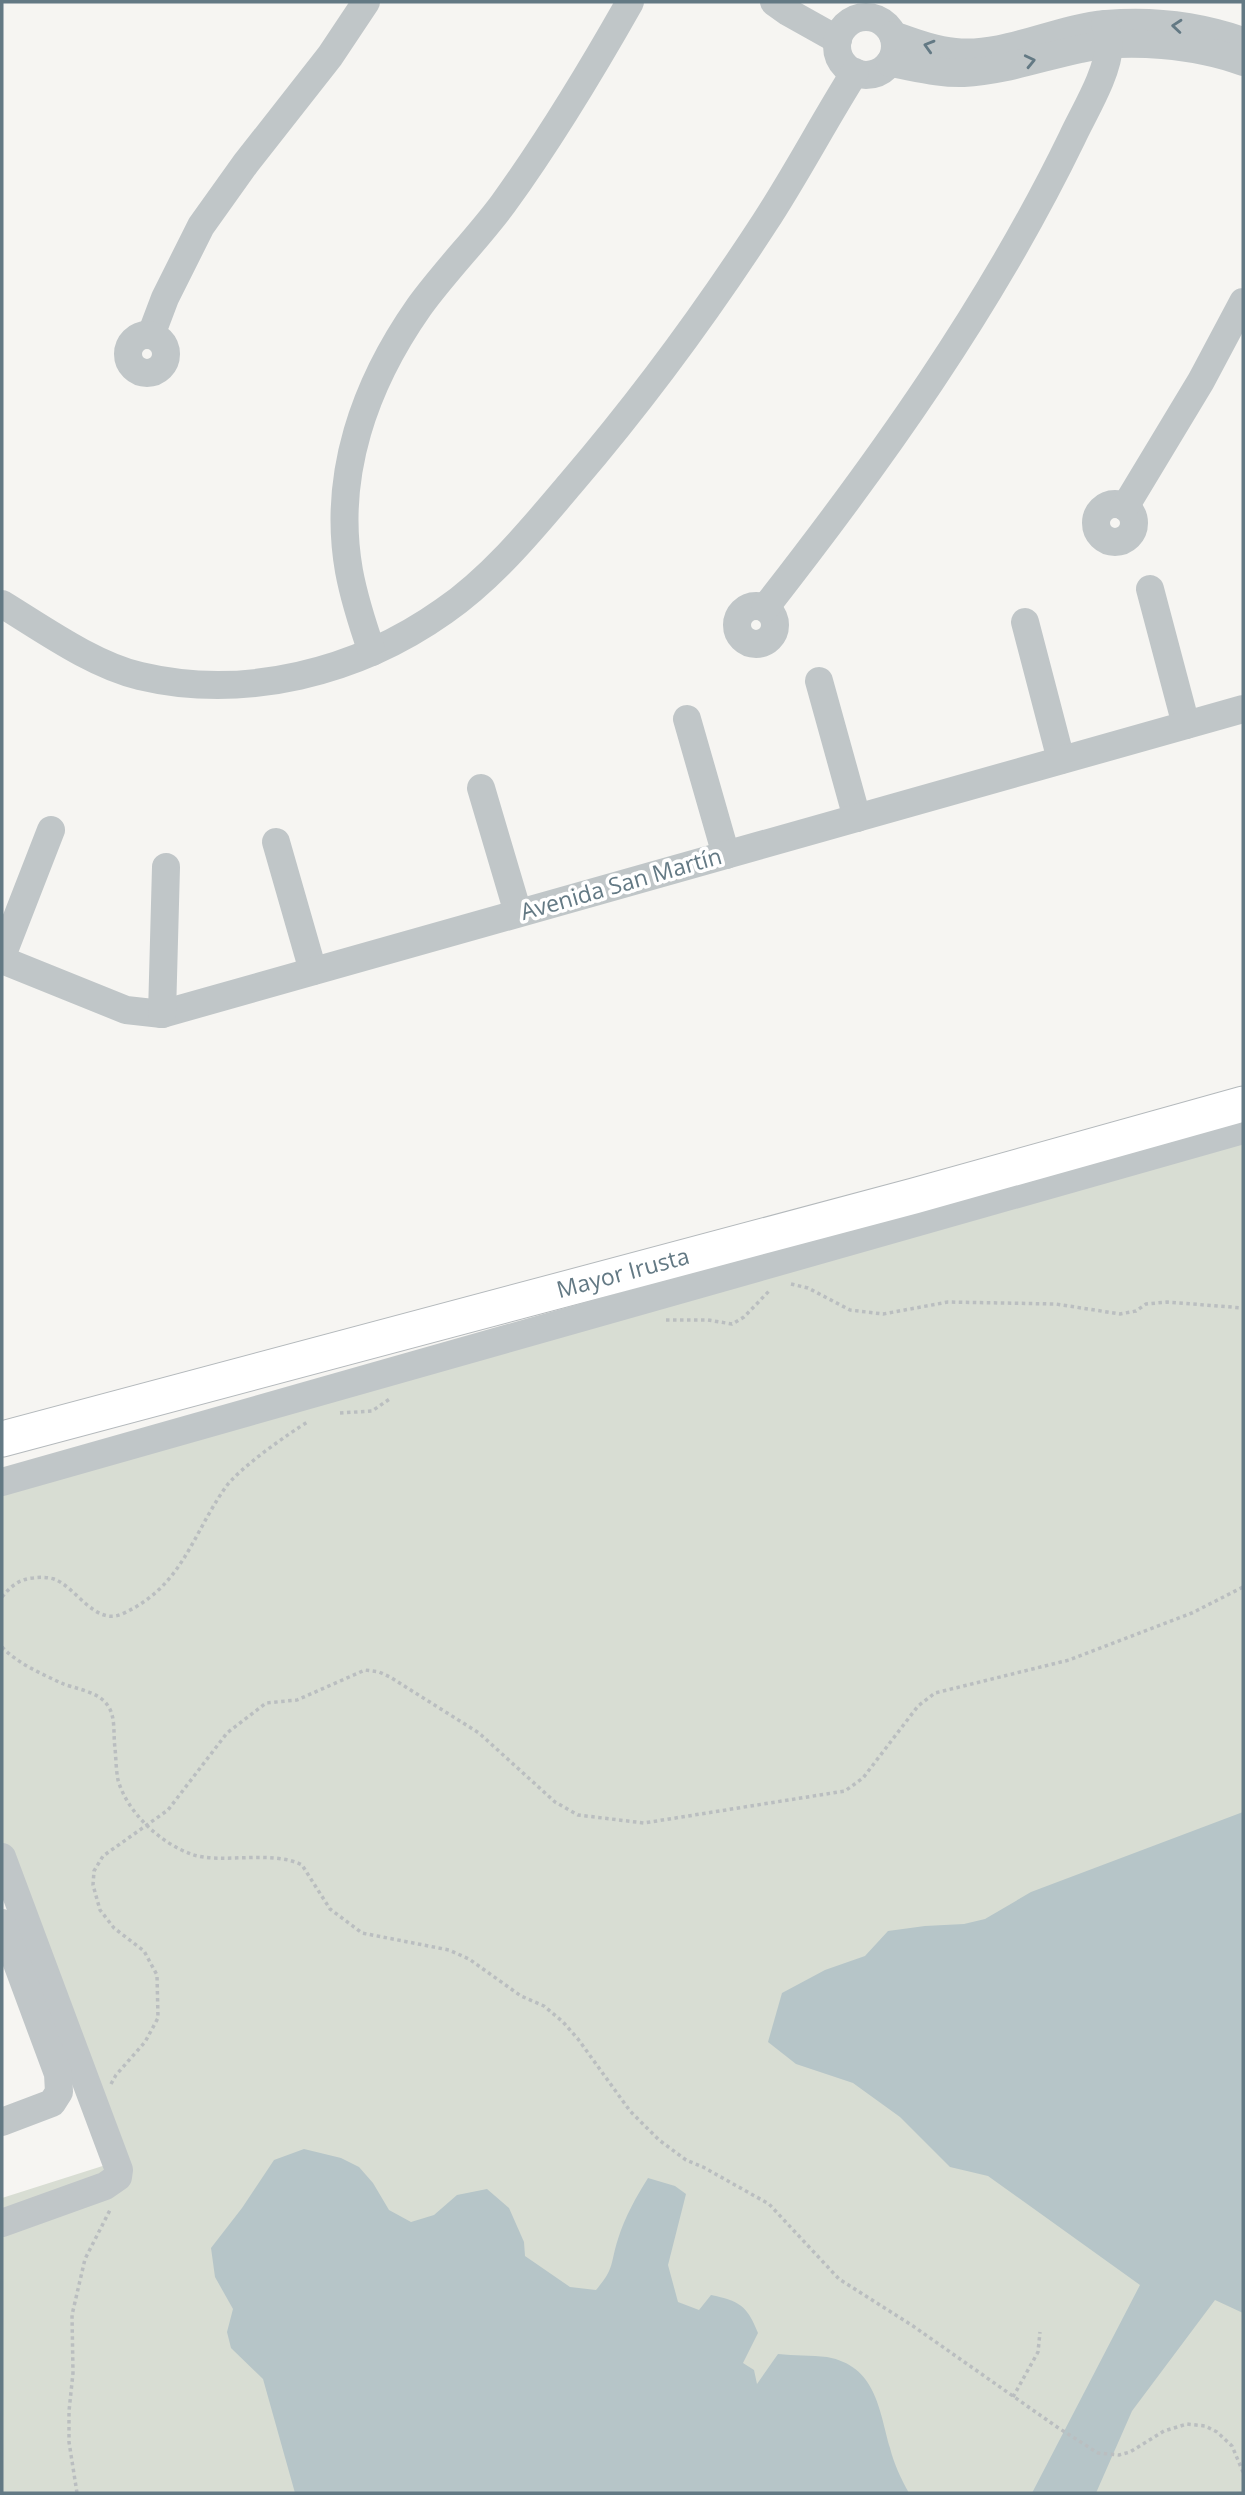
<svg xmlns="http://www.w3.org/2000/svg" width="1245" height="2495" viewBox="0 0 1245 2495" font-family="'Open Sans',sans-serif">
<rect width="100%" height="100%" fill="#f6f5f2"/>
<path fill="#d8ddd3" d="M1243,1117v1376h-1241v-295l110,-35 -110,-275v-417z"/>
<g fill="#b6c5c8">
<path d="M1243,1812v501l-28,-13 -83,111 -36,82h-64l108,-208 -152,-109 -38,-9 -50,-50 -47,-34 -57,-19 -28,-22 14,-49 43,-23 40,-14 23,-25 37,-5 39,-2 21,-5 46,-27z"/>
<path d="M304,2149l37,9 18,9 14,16 16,27 22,12 23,-7 23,-20 30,-6 22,19 15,34 1,14 45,31 26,3c19,-22 14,-26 22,-51 7,-22 18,-42 30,-61l27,8 11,8 -18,71 10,37 21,8 12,-15c28,6 36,10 47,38l-15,30 11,7 3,14 21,-30c16,2 33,1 49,3 49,9 52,52 63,91 4,16 11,31 19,45h-614l-32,-114 -32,-31 -4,-16 6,-23 -18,-32 -4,-29 31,-40 32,-48z"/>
</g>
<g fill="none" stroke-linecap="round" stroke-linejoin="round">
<defs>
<path id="major" d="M2,1439l912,-243 329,-92"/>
</defs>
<use href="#major" stroke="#b4b9bc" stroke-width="37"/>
<g stroke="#babec0" stroke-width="3.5" stroke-dasharray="3.5 3.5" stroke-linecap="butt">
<path d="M791,1284l17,4 42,22 33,4 65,-12 108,2 64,10 16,-3 10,-7 21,-2 76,6"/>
<path d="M666,1320h42l24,4 12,-7 26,-27"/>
<path d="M340,1413l32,-2 19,-13"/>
<path d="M2,1597c8,-10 17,-18 31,-19 7,-1 14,-1 21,1 22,8 41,47 68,35 60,-27 69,-77 103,-126 14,-20 63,-54 84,-67"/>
<path d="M2,1647c15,16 38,26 59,36 14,6 38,8 47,23 8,11 5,29 7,42 1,10 1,22 3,32 9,32 42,63 73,74 29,11 80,-5 111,11l28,44 32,24 87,17 20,9 52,37 23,10 19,16 15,17 52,72 29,29 27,20 17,7 66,37 70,75 74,47 144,101 41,26 21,2 11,-3 34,-21 23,-7 18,2 12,6 15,14 11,26"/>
<path d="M111,2084l5,-9 29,-33 13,-24 -1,-43 -13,-24 -30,-23 -14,-18 -7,-25 1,-14 9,-15 65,-46 59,-77 39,-30 31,-3 68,-30 14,2 11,5 89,56 76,69 23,13 66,8 201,-32 18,-13 55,-72 17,-13 134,-33 123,-47 51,-26"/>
<path d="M1013,2397l25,-45 2,-20"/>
<path d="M77,2493l-8,-51v-31l4,-38 -1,-58 13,-56 25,-49"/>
</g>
<g stroke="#c0c6c8" stroke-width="28">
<path d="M774,2l14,10 50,28"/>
<circle cx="866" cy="46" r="29"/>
<path d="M893,35c20,7 40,15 62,17 51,5 101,-24 151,-28 46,-4 94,2 137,17"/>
<path d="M890,63c24,4 50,11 74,10 39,-2 78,-16 116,-24 47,-11 118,-4 163,13"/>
<path d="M151,335l14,-37 36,-72 45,-63 84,-107 36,-54"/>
<circle cx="147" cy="354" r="19"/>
<circle cx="1115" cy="523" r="19"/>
<path d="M1125,507l76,-126 42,-79"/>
<path d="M1150,589l36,136"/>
<path d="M2,604c41,25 91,61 138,72 105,25 218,-4 304,-65 49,-34 89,-83 127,-128 71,-83 135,-170 194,-261 32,-49 59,-101 90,-150"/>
<circle cx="756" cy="625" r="19"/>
<path d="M765,608c115,-147 225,-301 307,-470 12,-26 36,-64 37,-93 0,-7 -3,-15 -4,-21"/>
<path d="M1025,622l36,138"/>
<path d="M372,652c-9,-26 -18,-54 -23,-81 -17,-96 16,-187 70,-264 26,-36 58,-68 84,-103 47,-65 88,-133 127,-202"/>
<path d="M819,681l38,137"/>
<path d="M687,719l39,136"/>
<path d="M481,788l37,125"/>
<path d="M276,842l37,129"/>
<path d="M2,956l49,-126"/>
<path d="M2,960l124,50 36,4 1081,-305"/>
<path d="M162,1014l4,-147"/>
<path d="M2,1482l1241,-352"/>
<path d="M2,1857l117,313 -1,7 -13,9 -103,37"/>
<path d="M2,1923l56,151 1,18 -7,11 -50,19"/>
</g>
<use href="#major" stroke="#fff" stroke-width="35"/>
</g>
<defs><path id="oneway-chevron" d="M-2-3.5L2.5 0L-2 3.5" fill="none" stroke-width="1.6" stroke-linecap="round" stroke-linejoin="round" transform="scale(1.75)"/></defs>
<g stroke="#637984">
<use href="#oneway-chevron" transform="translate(1177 26) rotate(-175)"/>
<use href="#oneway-chevron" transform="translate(929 46) rotate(-164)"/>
<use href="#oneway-chevron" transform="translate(1030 61) rotate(-13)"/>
</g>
<g text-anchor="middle" stroke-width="7" stroke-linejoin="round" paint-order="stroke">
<g font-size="23" fill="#637984" stroke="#fff">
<text transform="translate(621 884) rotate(-16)" y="8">Avenida San Martín</text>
<text transform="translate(623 1273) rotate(-15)" y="8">Mayor Irusta</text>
</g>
</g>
<rect width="1245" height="2495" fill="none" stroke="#637984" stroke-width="7"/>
</svg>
